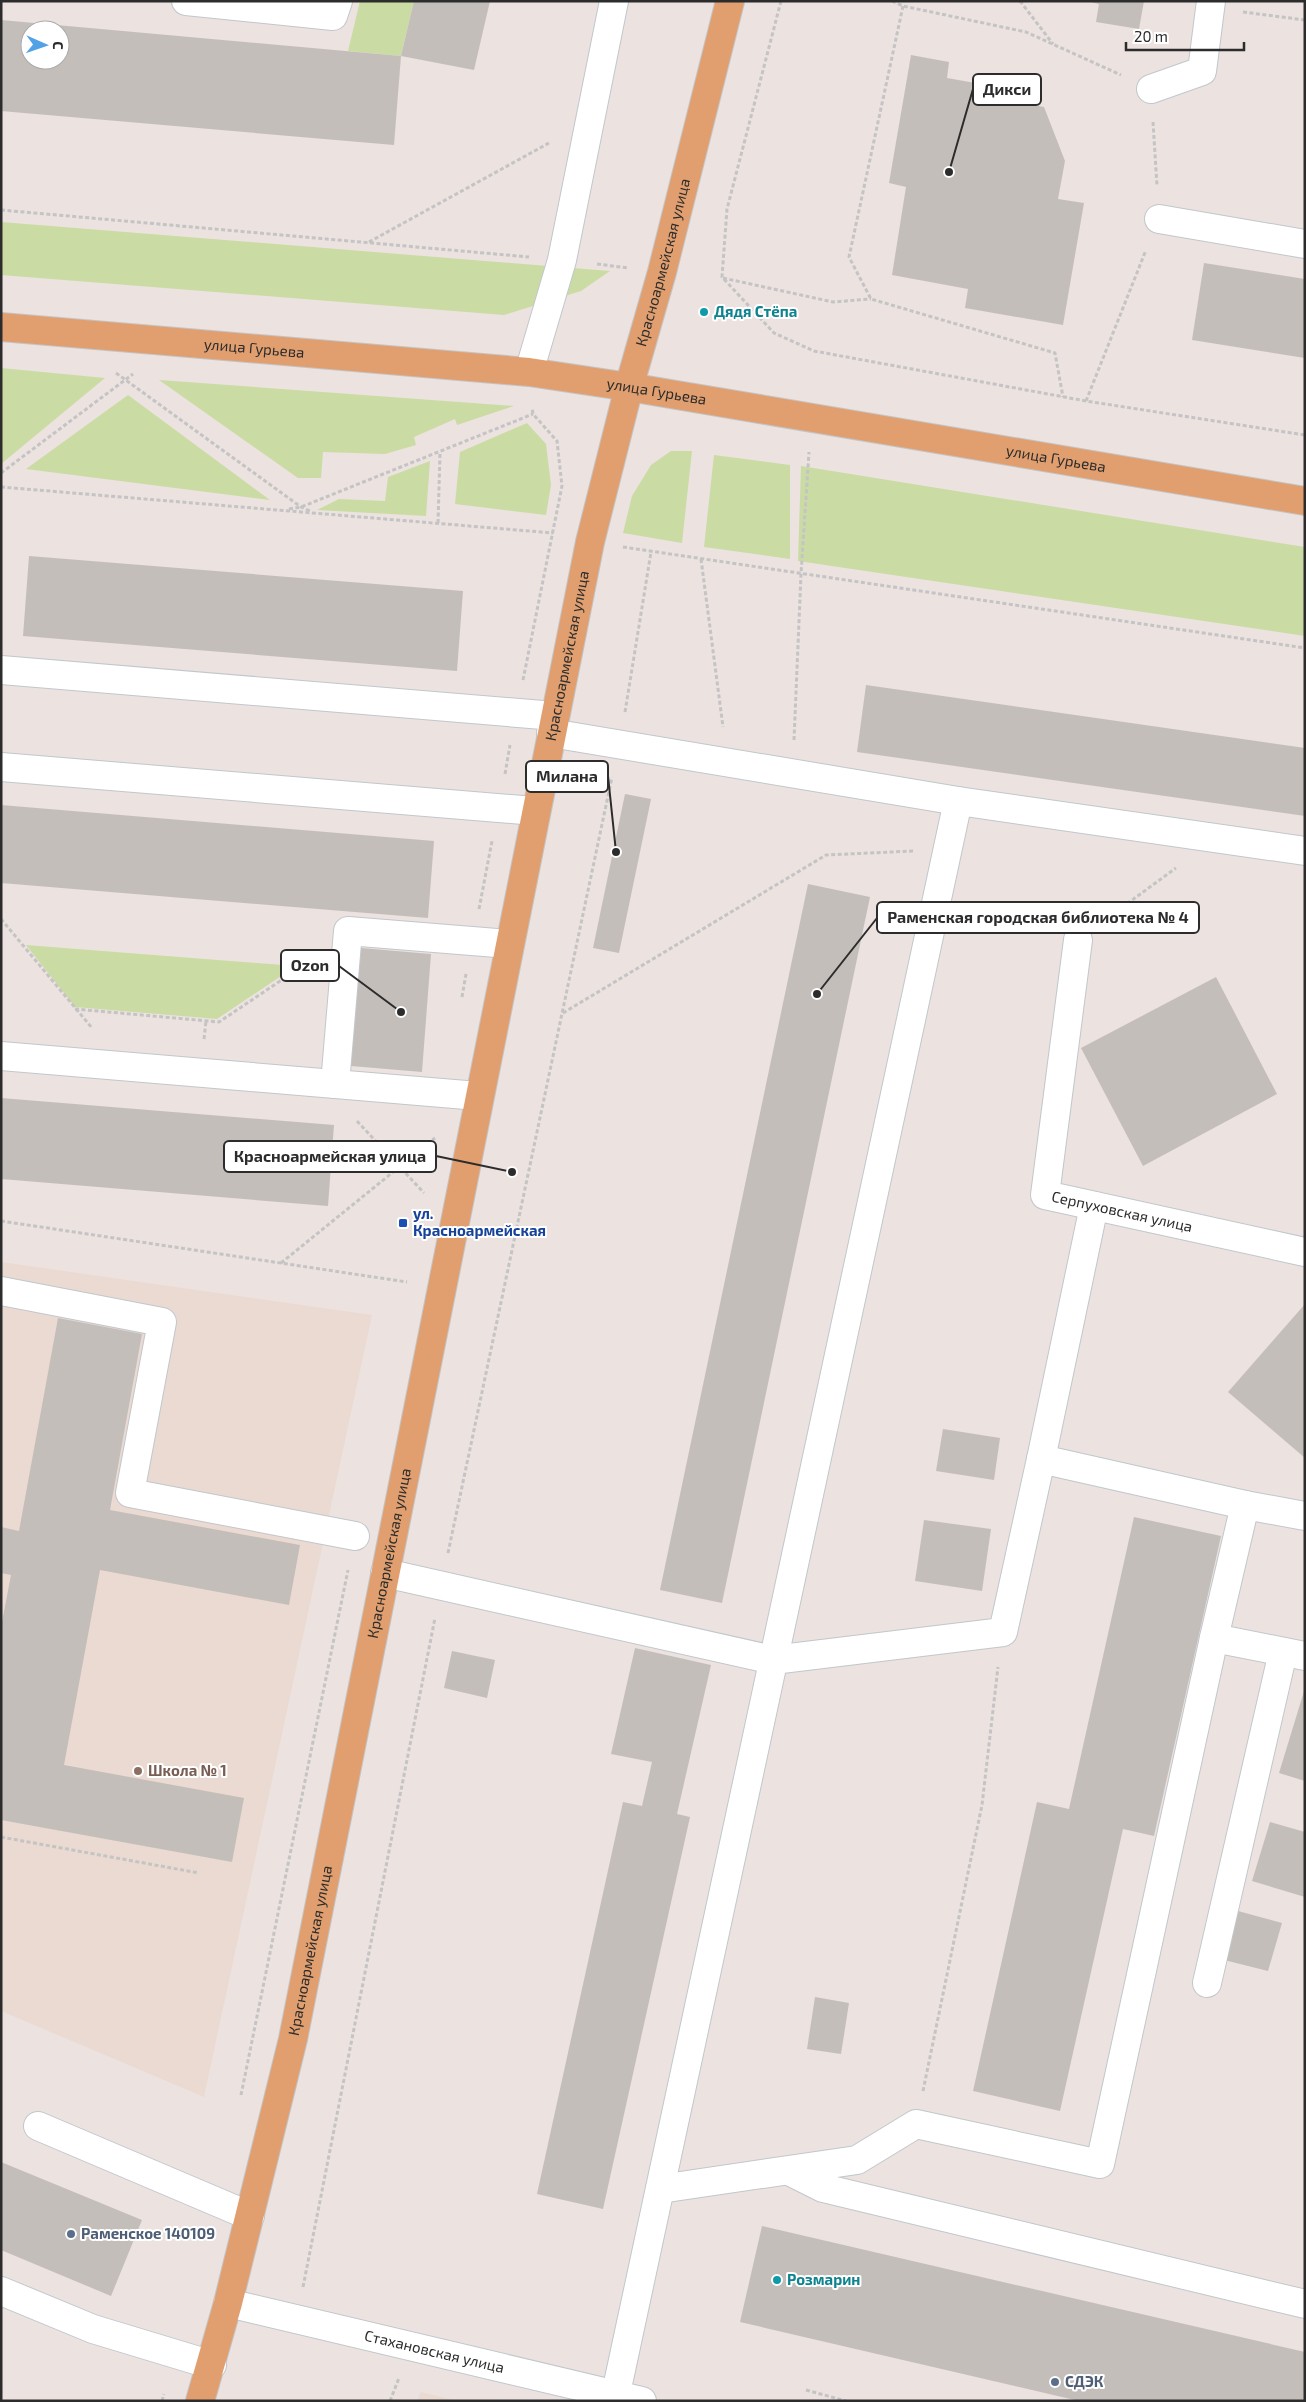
<svg xmlns="http://www.w3.org/2000/svg" width="1306" height="2402" viewBox="0 0 1306 2402" font-family="'Exo 2',sans-serif">
<rect width="100%" height="100%" fill="#ece2e0"/>
<g fill="#ebdad1">
<path d="M1,1262l371,53 -168,782 -203,-86z"/>
<path d="M421,2392l36,9h-40z"/>
</g>
<g fill="#cadca3">
<path d="M360,1h54l-13,55 -53,-5z"/>
<path d="M1,222l609,49 -29,20 -77,24 -503,-40z"/>
<path d="M1,368l104,10 -104,86z"/>
<path d="M159,380l355,26 -57,19 -2,-6 -41,18 2,8 -31,9 -62,-2 -2,26h-23z"/>
<path d="M128,395l142,105 -244,-31z"/>
<path d="M527,423l19,21 5,41 -5,30 -91,-11 5,-52z"/>
<path d="M671,451h21l-10,92 -59,-10 9,-37 19,-31z"/>
<path d="M714,455l76,10v94l-86,-12z"/>
<path d="M430,461l-4,55 -109,-6 22,-11 46,2 3,-24z"/>
<path d="M801,466l504,81v89l-507,-75z"/>
<path d="M26,945l270,21 -79,53 -142,-12z"/>
</g>
<g fill="#c4bebb" fill-rule="evenodd">
<path d="M414,1h76l-16,69 -73,-14z"/>
<path d="M1086,1h58l-5,28 -43,-7 3,-18z"/>
<path d="M1,20l400,36 -7,89 -393,-34zM30,30h30v30h-30z"/>
<path d="M911,55l38,7 -2,16 45,8 -2,11 54,10 21,54 -7,38 26,4 -21,122 -98,-17 3,-19 -76,-14 14,-88 -17,-4z"/>
<path d="M1204,263l101,16v79l-113,-18z"/>
<path d="M29,556l434,35 -6,80 -434,-35z"/>
<path d="M866,685l439,63v68l-448,-64z"/>
<path d="M625,794l26,5 -32,154 -26,-5z"/>
<path d="M1,805l433,36 -6,77 -427,-35z"/>
<path d="M808,884l62,13 -148,706 -62,-13z"/>
<path d="M361,948l70,6 -9,118 -71,-6z"/>
<path d="M1216,977l61,117 -134,72 -62,-118z"/>
<path d="M1,1098l333,27 -6,81 -327,-27z"/>
<path d="M1305,1304v154l-77,-66z"/>
<path d="M58,1318l84,16 -32,176 190,35 -11,60 -189,-35 -36,195 180,33 -12,64 -231,-42v-193l10,-52 -10,-2v-46l18,4z"/>
<path d="M943,1429l57,9 -6,42 -58,-9z"/>
<path d="M1134,1517l87,19 -67,300 -31,-7 -63,282 -87,-20 64,-289 32,7z"/>
<path d="M924,1520l67,9 -9,62 -67,-10z"/>
<path d="M635,1648l76,17 -34,149 13,3 -87,392 -66,-15 86,-392 19,4 10,-44 -41,-8z"/>
<path d="M452,1651l43,9 -8,38 -43,-10z"/>
<path d="M1305,1688v93l-26,-8z"/>
<path d="M1270,1822l35,10v65l-53,-16z"/>
<path d="M1238,1911l44,12 -14,48 -44,-11z"/>
<path d="M815,1997l34,6 -8,51 -34,-5z"/>
<path d="M1,2162l141,58 -31,76 -110,-46z"/>
<path d="M762,2226l543,126v49h-226l-339,-79z"/>
</g>
<g fill="none" stroke-linecap="round" stroke-linejoin="round">
<defs>
<g id="minor">
<path d="M186,1l147,15 5,-15"/>
<path d="M1151,89l51,-18 9,-70"/>
<path d="M1159,219l146,25"/>
<path d="M529,372l33,-112 52,-259"/>
<path d="M1,670l554,46"/>
<path d="M551,733l407,68"/>
<path d="M1,767l534,44"/>
<path id="s1" d="M1078,940l-33,255 260,57"/>
<path d="M1,1056l477,40"/>
<path d="M335,1084l13,-153 161,13"/>
<path d="M1,1291l161,31 -32,171 225,43"/>
<path d="M1041,1459l53,-253"/>
<path d="M1245,1505l60,11"/>
<path d="M385,1573l388,87 230,-28 38,-173 204,46 -31,133 -114,526 -184,-40 -59,36 -197,29"/>
<path d="M1214,1638l91,18"/>
<path d="M1207,1983l76,-331"/>
<path d="M38,2126l212,90"/>
<path d="M789,2171l34,17 482,116"/>
<path d="M1,2291l92,38 119,36"/>
<path id="s2" d="M228,2303l414,98"/>
<path d="M616,2393l342,-1592 347,50"/>
</g>
<g id="major">
<path id="s3" d="M1,327l528,45 100,15 676,114"/>
<path id="s4" d="M200,2401l28,-98 65,-264 297,-1497 39,-155 33,-115 68,-271"/>
</g>
</defs>
<use href="#minor" stroke="#c1c7cc" stroke-width="30"/>
<use href="#major" stroke="#c4c4c4" stroke-width="30"/>
<g stroke="#c4c4c4" stroke-width="3" stroke-dasharray="4 2.5" stroke-linecap="butt">
<path d="M781,1l-54,208 -5,68 52,56 40,18 272,50 219,34"/>
<path d="M892,1l11,5 123,26 95,43"/>
<path d="M1020,1l33,43"/>
<path d="M903,6l-54,251 22,42 184,54 8,44"/>
<path d="M1243,12l62,8"/>
<path d="M1153,122l4,64"/>
<path d="M1,210l528,47"/>
<path d="M369,242l180,-99"/>
<path d="M597,264l31,4"/>
<path d="M723,278l110,24 38,-3"/>
<path d="M116,373l185,134 9,4"/>
<path d="M1086,401l60,-151"/>
<path d="M1,473l132,-99"/>
<path d="M1,487l552,46"/>
<path d="M289,509l12,-2 232,-93"/>
<path d="M438,523l2,-70"/>
<path d="M623,547l682,101"/>
<path d="M701,559l22,168"/>
<path d="M523,680l39,-194 -5,-45 -24,-27 -1,-6"/>
<path d="M625,712l26,-160"/>
<path d="M794,740l7,-166 8,-122"/>
<path d="M505,774l5,-29"/>
<path d="M479,909l13,-68"/>
<path d="M1,919l91,109"/>
<path d="M1106,919l70,-51"/>
<path d="M462,997l4,-23"/>
<path d="M75,1009l144,13 91,-61"/>
<path d="M563,1013l263,-158 87,-4"/>
<path d="M204,1039l2,-18"/>
<path d="M357,1121l67,72"/>
<path d="M1,1221l406,61"/>
<path d="M281,1263l154,-125"/>
<path d="M448,1553l164,-776"/>
<path d="M1,1837l198,36"/>
<path d="M923,2091l59,-286 16,-138"/>
<path d="M241,2095l107,-525"/>
<path d="M303,2287l132,-669"/>
<path d="M806,2390l40,11"/>
<path d="M162,2401l2,-7"/>
<path d="M390,2401l9,-23"/>
</g>
<use href="#minor" stroke="#fff" stroke-width="28"/>
<use href="#major" stroke="#e19f6f" stroke-width="28"/>
</g>
<g fill="#0f9aa8" stroke="#fff" stroke-width="2">
<circle cx="704" cy="312" r="5"/>
<circle cx="777" cy="2280" r="5"/>
</g>
<rect fill="#1a4fb4" stroke="#fff" stroke-width="2" x="398" y="1218" width="10" height="10" rx="2.5"/>
<circle fill="#8d6e63" stroke="#fff" stroke-width="2" cx="138" cy="1771" r="5"/>
<g fill="#5c6f8a" stroke="#fff" stroke-width="2">
<circle cx="71" cy="2234" r="5"/>
<circle cx="1055" cy="2382" r="5"/>
</g>
<g text-anchor="middle" stroke-width="4" stroke-linejoin="round" paint-order="stroke">
<g font-size="15" fill="#2c2c2c" stroke="#fff">
<text dy="5" stroke="none"><textPath href="#s4" startOffset="2189">Красноармейская улица</textPath></text>
<text dy="5" stroke="none"><textPath href="#s3" startOffset="254">улица Гурьева</textPath></text>
<text dy="5" stroke="none"><textPath href="#s3" startOffset="659">улица Гурьева</textPath></text>
<text dy="5" stroke="none"><textPath href="#s3" startOffset="1064">улица Гурьева</textPath></text>
<text dy="5" stroke="none"><textPath href="#s4" startOffset="1784">Красноармейская улица</textPath></text>
<text dy="5" stroke="none"><textPath href="#s1" startOffset="336">Серпуховская улица</textPath></text>
<text dy="5" stroke="none"><textPath href="#s4" startOffset="869">Красноармейская улица</textPath></text>
<text dy="5" stroke="none"><textPath href="#s4" startOffset="464">Красноармейская улица</textPath></text>
<text dy="5" stroke="none"><textPath href="#s2" startOffset="212">Стахановская улица</textPath></text>
</g>
<g font-size="15" font-weight="bold" fill="#0d838f" stroke="#fff" text-anchor="start">
<text x="714" y="317">Дядя Стёпа</text>
<text x="787" y="2285">Розмарин</text>
</g>
<g font-size="15" font-weight="bold" fill="#164399" stroke="#fff" text-anchor="start">
<text x="413" y="1219">ул.<tspan x="413" dy="17">Красноармейская</tspan></text>
</g>
<g font-size="15" font-weight="bold" fill="#785e54" stroke="#fff" text-anchor="start">
<text x="148" y="1776">Школа № 1</text>
</g>
<g font-size="15" font-weight="bold" fill="#4e5e75" stroke="#fff" text-anchor="start">
<text x="81" y="2239">Раменское 140109</text>
<text x="1065" y="2387">СДЭК</text>
</g>
</g>
<path fill="none" stroke="#2c2c2c" stroke-width="2" d="M949 172L973 89M616 852L608 776M817 994L877 918M401 1012L339 966M512 1172L436 1156"/>
<g fill="#2c2c2c" stroke="#fff" stroke-width="2">
<circle cx="949" cy="172" r="5"/>
<circle cx="616" cy="852" r="5"/>
<circle cx="817" cy="994" r="5"/>
<circle cx="401" cy="1012" r="5"/>
<circle cx="512" cy="1172" r="5"/>
</g>
<g fill="#fff" stroke="#2c2c2c" stroke-width="2">
<rect x="973" y="74" width="68" height="31" rx="5"/>
<rect x="526" y="761" width="82" height="31" rx="5"/>
<rect x="877" y="902" width="322" height="31" rx="5"/>
<rect x="281" y="950" width="58" height="31" rx="5"/>
<rect x="224" y="1141" width="212" height="31" rx="5"/>
</g>
<g font-size="16" text-anchor="middle" font-weight="bold" fill="#2c2c2c">
<text x="1007" y="95">Дикси</text>
<text x="567" y="782">Милана</text>
<text x="1038" y="923">Раменская городская библиотека № 4</text>
<text x="310" y="971">Ozon</text>
<text x="330" y="1162">Красноармейская улица</text>
</g>
<rect width="1306" height="2402" fill="none" stroke="#2c2c2c" stroke-width="5"/>
<g transform="translate(45 45) rotate(92)"><circle r="24" fill="#ffffff" stroke="#ababab"/>
<path d="M0-4L9 19L0 12L-9 19Z" fill="#53a2e6"/>
<text y="-8" font-size="14" font-weight="bold" text-anchor="middle" fill="#2c2c2c">С</text>
</g>
<path d="M1126 42v8h118v-8" fill="none" stroke="#2c2c2c" stroke-width="2.5"/>
<text x="1134" y="42" font-size="15" fill="#2c2c2c" stroke="#ffffff" stroke-width="4" paint-order="stroke">20 m</text>
</svg>
